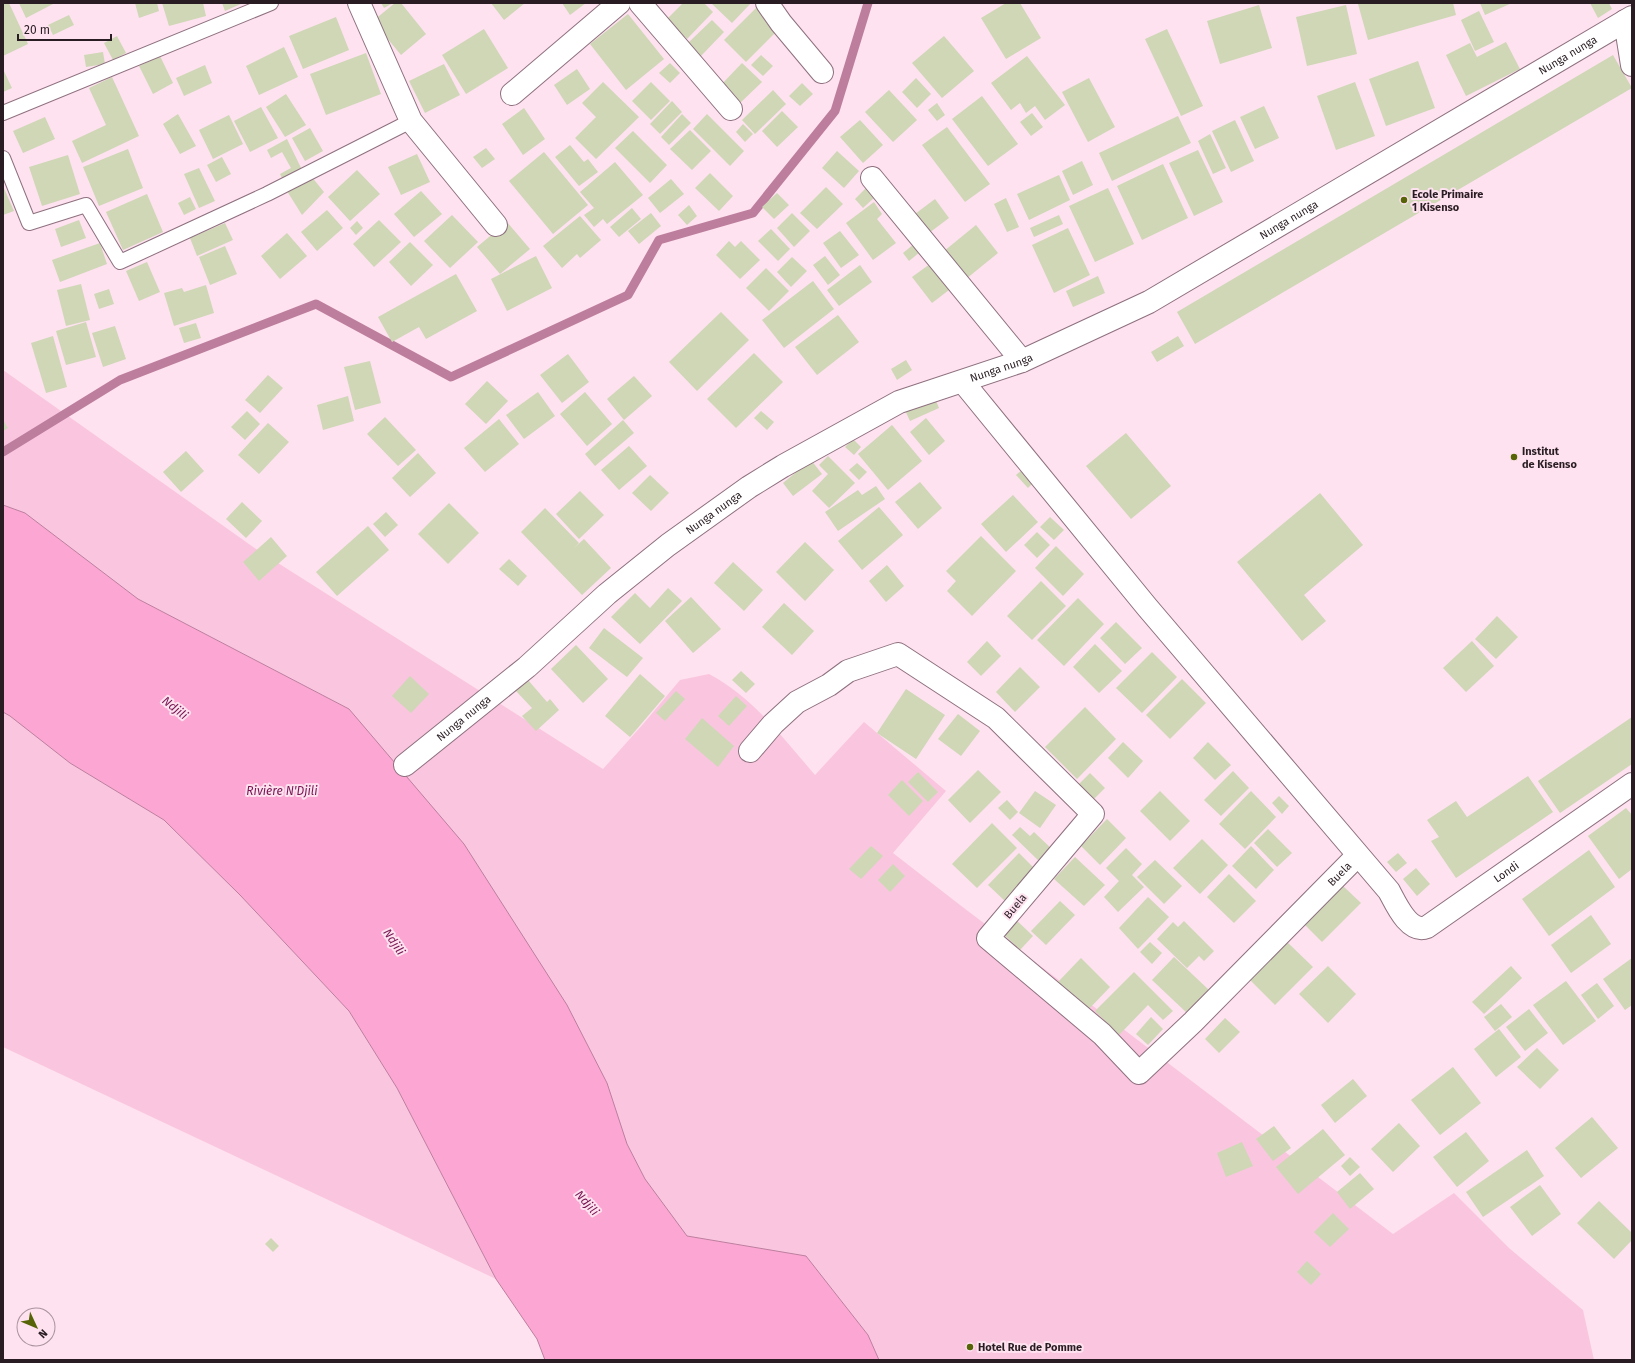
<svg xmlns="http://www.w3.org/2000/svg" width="1635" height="1363" viewBox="0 0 1635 1363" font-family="'Fira Sans',sans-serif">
<rect width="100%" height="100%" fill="#fee2ef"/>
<g fill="#fac6df">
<path d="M3,370l256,181 344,218 41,-46 36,-43 29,-6c44,23 74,64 106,101l49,-53 82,69 -53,62 67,52 433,329 61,-41 55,55 74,62 11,50h-715l-11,-25 -62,-79 -119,-20 -42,-57 -18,-35 -278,-435 -211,-110 -113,-86 -22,-8z"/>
<path d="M3,712l7,3 60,48 94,57 76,75 109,116 48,77 99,191 -493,-232z"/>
</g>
<path fill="#fca7d3" stroke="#bd7e9e" d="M3,505l22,8 113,86 211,110 115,135 103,161 40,78 20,61 18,35 42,57 119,20 62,79 11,25h-334l-8,-21 -41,-60 -99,-191 -48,-77 -109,-116 -76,-75 -94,-57 -60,-47 -7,-4z"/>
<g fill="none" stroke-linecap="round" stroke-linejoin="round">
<path stroke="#bd7e9e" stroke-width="9" d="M3,452l117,-72 196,-76 135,73 177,-82 31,-55 94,-27 82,-102 33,-108"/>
</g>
<g fill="#cfd7b7">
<path d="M3,3h6l19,41 -25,12z"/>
<path d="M19,3h36l-29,15z"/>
<path d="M135,3h22l2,8 -20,7z"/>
<path d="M162,3h41l3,13 -37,10z"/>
<path d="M222,3h21l-18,8z"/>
<path d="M381,3h12l-9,5z"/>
<path d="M395,3h6l25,31 -25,21 -28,-34z"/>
<path d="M491,3h34l-21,17z"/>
<path d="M562,3h24l-16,12z"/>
<path d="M683,3h21l9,9 -26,27 -20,-20z"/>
<path d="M711,3h40l-19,20z"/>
<path d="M1006,3h14l21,35 -35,21 -25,-41z"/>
<path d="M1361,3h92l3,12 -88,25 -10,-36z"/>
<path d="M1480,3h32l-27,12z"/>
<path d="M1590,3h19l3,6 -14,9z"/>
<path d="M1259,5l13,43 -52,16 -13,-43z"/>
<path d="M1346,5l11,49 -50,12 -11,-49z"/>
<path d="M757,7l22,22 -33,33 -22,-22z"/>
<path d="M1479,11l15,31 -19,9 -14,-31z"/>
<path d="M628,14l36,45 -38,31 -36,-46z"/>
<path d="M69,15l5,10 -21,10 -5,-10z"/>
<path d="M336,17l13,33 -46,19 -14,-33z"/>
<path d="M712,20l12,12 -24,25 -13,-13z"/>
<path d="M484,29l24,39 -42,26 -24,-39z"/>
<path d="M1167,29l36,77 -22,10 -36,-77z"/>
<path d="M117,36l9,17 -13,7 -9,-17z"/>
<path d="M944,36l30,35 -32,27 -30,-35z"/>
<path d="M1506,42l14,27 -54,27 -20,-41 24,-12 7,14z"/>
<path d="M284,47l14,30 -39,18 -13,-29z"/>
<path d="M103,52l2,12 -19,3 -2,-12z"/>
<path d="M366,53l15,41 -55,21 -16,-41z"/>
<path d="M761,55l12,11 -10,10 -12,-11z"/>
<path d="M1613,55l19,33 -437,256 -18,-32z"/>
<path d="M160,56l13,27 -20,11 -14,-28z"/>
<path d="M1027,56l38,49 -20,15 -10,-14 -9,7 -6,-10 -9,7 -20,-27z"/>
<path d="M1418,61l17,47 -49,18 -17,-47z"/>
<path d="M670,63l10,10 -10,10 -11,-10z"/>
<path d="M742,63l20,19 -23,22 -19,-18z"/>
<path d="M444,64l16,31 -35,18 -16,-32z"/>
<path d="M205,65l7,18 -28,13 -8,-18z"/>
<path d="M3,69l9,19 -9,4z"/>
<path d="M577,69l13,20 -23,16 -13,-20z"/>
<path d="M112,77l27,59 -57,27 -10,-22 34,-16 -17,-37z"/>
<path d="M916,78l15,16 -14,14 -15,-16z"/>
<path d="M1089,78l26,49 -27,15 -26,-50z"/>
<path d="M603,82l36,35 -43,42 -21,-21 21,-21 -14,-14z"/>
<path d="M651,82l19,19 -19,19 -19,-19z"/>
<path d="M1355,82l20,54 -39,14 -19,-54z"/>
<path d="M802,83l11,11 -13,12 -11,-10z"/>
<path d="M773,90l13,14 -31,30 -13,-14z"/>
<path d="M889,90l28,30 -24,22 -28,-30z"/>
<path d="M286,94l20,31 -21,12 -19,-30z"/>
<path d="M982,96l36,48 -30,22 -36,-47z"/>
<path d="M672,101l10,11 -22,22 -10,-10z"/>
<path d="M937,103l8,12 -8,6 -9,-11z"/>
<path d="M1264,106l15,32 -24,11 -15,-32z"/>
<path d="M261,107l17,31 -28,14 -16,-31z"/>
<path d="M524,108l21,31 -22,16 -21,-31z"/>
<path d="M782,111l16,16 -21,20 -15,-16z"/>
<path d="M1032,113l11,14 -12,9 -11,-14z"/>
<path d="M178,114l18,32 -16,8 -17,-30z"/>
<path d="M682,114l9,9 -22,22 -8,-8z"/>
<path d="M707,114l37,37 -14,15 -37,-37z"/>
<path d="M229,115l14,29 -30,15 -14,-29z"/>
<path d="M1178,116l13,27 -79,38 -13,-28z"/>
<path d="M45,117l10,22 -32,14 -10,-22z"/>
<path d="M860,120l23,25 -20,18 -23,-26z"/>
<path d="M1235,120l19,41 -23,11 -19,-41z"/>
<path d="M743,124l10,10 -8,8 -9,-10z"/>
<path d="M947,127l43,57 -25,18 -43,-57z"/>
<path d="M310,128l13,23 -18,10 -13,-23z"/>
<path d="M690,130l21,21 -19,19 -22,-21z"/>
<path d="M633,131l34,34 -17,18 -35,-35z"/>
<path d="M1210,134l16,34 -13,6 -15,-33z"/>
<path d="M287,139l16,33 -19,10 -4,-8 11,-6 -9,-16 -11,6 -4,-8z"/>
<path d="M570,145l14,17 4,-3 10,13 -19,14 -24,-29z"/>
<path d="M486,148l9,11 -13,9 -9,-11z"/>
<path d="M128,149l15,39 -44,18 -16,-39z"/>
<path d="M1198,150l25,52 -29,14 -25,-53z"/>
<path d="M837,151l22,20 -15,17 -22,-20z"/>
<path d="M544,152l44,53 -35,29 -44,-53z"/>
<path d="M417,154l13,28 -29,13 -13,-28z"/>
<path d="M68,155l12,39 -38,12 -13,-39z"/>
<path d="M222,157l9,17 -15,8 -9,-17z"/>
<path d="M1082,161l11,24 -20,10 -11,-24z"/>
<path d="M615,162l28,33 -36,29 -4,-5 -9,8 -10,-12 10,-7 -14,-16z"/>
<path d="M1163,164l25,54 -46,22 -25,-54z"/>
<path d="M199,168l16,33 -16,7 -15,-34z"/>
<path d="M357,170l23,24 -30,27 -22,-24z"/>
<path d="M710,173l23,23 -14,15 -24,-23z"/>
<path d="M1059,175l11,25 -41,20 -12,-26z"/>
<path d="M311,176l13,16 -22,23 -15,-24z"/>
<path d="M671,179l13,15 -24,19 -12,-15z"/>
<path d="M3,186l11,25 -11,4z"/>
<path d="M826,187l17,17 -26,25 -17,-16z"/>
<path d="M866,188l9,9 -12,11 -8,-9z"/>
<path d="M1108,188l26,56 -39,18 -26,-56z"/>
<path d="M421,191l21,23 -28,23 -20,-23z"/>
<path d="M777,193l12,12 -15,14 -12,-12z"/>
<path d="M147,194l16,38 -40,18 -17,-38z"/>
<path d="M190,197l6,12 -12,6 -6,-12z"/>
<path d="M1006,198l13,29 -12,5 -13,-28z"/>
<path d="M935,199l14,19 -24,18 -14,-19z"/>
<path d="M874,202l8,12 -5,5 19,24 -23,17 -27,-37z"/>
<path d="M689,205l8,11 -10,9 -9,-10z"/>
<path d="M632,208l9,11 -22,18 -9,-10z"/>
<path d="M327,210l16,18 -26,23 -16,-19z"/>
<path d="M651,213l10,13 -22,18 -11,-13z"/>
<path d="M792,213l18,18 -16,16 -17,-19z"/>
<path d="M452,215l26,27 -28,26 -26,-27z"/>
<path d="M1059,215l4,9 -29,13 -4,-9z"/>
<path d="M580,216l21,24 -21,18 -3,-4 -15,14 -19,-22z"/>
<path d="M79,220l7,18 -25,9 -6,-18z"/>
<path d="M379,220l22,22 -27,25 -21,-23z"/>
<path d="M357,221l6,7 -7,7 -6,-7z"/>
<path d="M507,222l23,27 -30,25 -23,-27z"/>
<path d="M225,223l8,17 -36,16 -7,-18z"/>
<path d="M976,225l22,28 -37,30 -23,-27z"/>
<path d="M1068,228l22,47 -36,18 -22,-48z"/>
<path d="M771,229l19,20 -12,12 -20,-20z"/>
<path d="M840,231l19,24 -18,13 -18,-25z"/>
<path d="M287,233l20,23 -27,23 -19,-23z"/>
<path d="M729,241l6,6 6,-6 19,19 -20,19 -24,-24z"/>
<path d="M410,242l23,23 -22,21 -22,-24z"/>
<path d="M100,243l7,21 -47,18 -8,-22z"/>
<path d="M914,244l6,8 -11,9 -6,-8z"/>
<path d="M225,246l12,28 -27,11 -11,-28z"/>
<path d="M536,256l16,32 -45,23 -16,-32z"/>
<path d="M825,256l15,19 -12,10 -15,-20z"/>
<path d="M792,257l15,14 -16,16 -14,-15z"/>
<path d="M147,262l13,30 -21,9 -13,-30z"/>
<path d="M930,264l19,26 -17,13 -20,-26z"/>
<path d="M860,265l12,17 -33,24 -12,-16z"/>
<path d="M766,268l23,23 -20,20 -23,-23z"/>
<path d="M456,274l21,37 -51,28 -7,-12 -27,15 -14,-25z"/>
<path d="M1098,276l7,17 -32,14 -7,-16z"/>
<path d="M813,281l21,28 -50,39 -22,-28z"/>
<path d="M81,284l9,36 -24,6 -9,-36z"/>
<path d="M206,285l8,28 -40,13 -10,-33 18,-5 2,4z"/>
<path d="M109,289l5,15 -15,5 -5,-15z"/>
<path d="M721,312l28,28 -52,51 -28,-29z"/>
<path d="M838,315l21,27 -42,33 -22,-28z"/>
<path d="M86,322l10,35 -30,8 -10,-34z"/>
<path d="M196,323l5,15 -17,5 -5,-15z"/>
<path d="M115,326l11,33 -23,8 -11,-34z"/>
<path d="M53,336l14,51 -21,6 -15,-50z"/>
<path d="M1178,336l6,10 -27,16 -6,-10z"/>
<path d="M754,353l29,29 -47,46 -29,-29z"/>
<path d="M568,354l21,28 -27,21 -22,-28z"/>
<path d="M906,360l6,10 -15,10 -6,-11z"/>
<path d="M370,361l11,42 -26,7 -11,-43z"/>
<path d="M268,375l15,13 -23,25 -15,-13z"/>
<path d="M634,376l18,20 -28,24 -17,-21z"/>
<path d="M487,381l21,20 -22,23 -21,-20z"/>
<path d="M538,392l17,24 -31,23 -18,-24z"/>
<path d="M585,392l27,32 -25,22 -27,-32z"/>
<path d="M348,396l6,25 -31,9 -6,-25z"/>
<path d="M934,396l5,12 -29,13 -6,-13z"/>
<path d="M247,411l13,13 -15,16 -14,-13z"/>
<path d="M761,411l13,11 -7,8 -13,-12z"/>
<path d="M385,417l31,33 -18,16 -31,-32z"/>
<path d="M926,418l19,23 -16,14 -19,-23z"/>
<path d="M499,419l20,25 -34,28 -21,-24z"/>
<path d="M3,420l5,8 -5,3z"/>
<path d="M623,420l11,13 -39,33 -10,-12z"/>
<path d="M268,423l21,19 -30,32 -21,-19z"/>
<path d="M892,425l30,36 -34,29 -30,-36z"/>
<path d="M1126,433l45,53 -40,33 -45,-53z"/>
<path d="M853,439l8,8 -7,8 -9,-8z"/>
<path d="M629,446l18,20 -28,24 -18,-20z"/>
<path d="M186,451l18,20 -23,21 -18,-20z"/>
<path d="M418,453l18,20 -26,24 -18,-19z"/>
<path d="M828,456l27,27 -26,25 -17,-17 16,-17 -9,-9z"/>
<path d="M811,460l11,14 -29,22 -10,-13z"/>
<path d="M857,463l10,9 -8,8 -10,-10z"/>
<path d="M1023,469l11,13 -6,6 -12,-13z"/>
<path d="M650,475l19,18 -18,18 -19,-18z"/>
<path d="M920,482l22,26 -24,21 -23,-27z"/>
<path d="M876,486l9,13 -47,32 -13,-19 33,-22 4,5z"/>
<path d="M580,491l24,24 -25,24 -23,-25z"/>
<path d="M1320,493l43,52 -59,50 22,26 -24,20 -65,-79z"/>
<path d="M1013,495l25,27 -32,30 -25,-28z"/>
<path d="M242,502l20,19 -16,17 -20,-19z"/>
<path d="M449,503l30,30 -31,31 -30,-30z"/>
<path d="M879,507l24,28 -41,35 -24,-29z"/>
<path d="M545,508l34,35 -6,6 11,-10 27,29 -29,27 -61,-63z"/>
<path d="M386,512l12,13 -13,12 -12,-13z"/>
<path d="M1050,517l14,13 -10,10 -14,-13z"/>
<path d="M368,526l21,24 -52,46 -21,-24z"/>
<path d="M1037,532l13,13 -13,13 -13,-13z"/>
<path d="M981,536l35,35 -44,45 -25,-25 9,-10 -10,-10z"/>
<path d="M271,537l16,19 -28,25 -16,-19z"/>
<path d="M805,542l29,28 -29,31 -29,-29z"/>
<path d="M1056,546l28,28 -21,22 -28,-28z"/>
<path d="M509,559l18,17 -9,10 -19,-17z"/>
<path d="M733,562l30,28 -19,21 -30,-28z"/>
<path d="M887,565l17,21 -18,16 -17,-21z"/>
<path d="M1041,581l25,25 -34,34 -25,-24z"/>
<path d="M668,588l14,13 -42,43 -29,-27 24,-24 15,15z"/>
<path d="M691,597l30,32 -28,24 -28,-32z"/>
<path d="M1078,598l26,26 -40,42 -27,-26z"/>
<path d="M784,603l30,28 -22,24 -30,-28z"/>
<path d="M1497,616l21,21 -22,22 -21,-20z"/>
<path d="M1116,622l26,26 -17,16 -25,-26z"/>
<path d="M604,628l39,30 -16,19 -38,-29z"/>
<path d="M987,641l14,15 -20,20 -14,-14z"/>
<path d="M1472,641l22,25 -28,26 -23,-24z"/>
<path d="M1095,644l27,27 -23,22 -26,-26z"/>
<path d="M576,645l32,34 -25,24 -32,-34z"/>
<path d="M1152,652l25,25 -35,36 -26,-25z"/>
<path d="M1020,667l20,20 -25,25 -19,-20z"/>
<path d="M741,671l14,13 -9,9 -14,-13z"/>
<path d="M640,674l25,22 -35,41 -25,-21z"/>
<path d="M410,676l19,18 -18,19 -19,-17z"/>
<path d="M1182,679l24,24 -36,36 -24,-24z"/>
<path d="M528,680l19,22 3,-3 9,11 -23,21 -14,-15 10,-8 -16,-17z"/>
<path d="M906,689l39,26 -29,44 -39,-26z"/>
<path d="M676,691l9,8 -20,22 -9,-8z"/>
<path d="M736,696l11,10 -18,20 -11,-10z"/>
<path d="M1085,707l31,32 -39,40 -32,-32z"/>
<path d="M958,714l22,17 -19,25 -23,-17z"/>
<path d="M1632,717v47l-72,49 -22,-32z"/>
<path d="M702,718l32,28 -16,21 -33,-28z"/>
<path d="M1123,742l20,19 -15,17 -20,-20z"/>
<path d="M1208,742l23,23 -16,15 -22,-22z"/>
<path d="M978,770l23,22 -31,31 -22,-23z"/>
<path d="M1233,771l16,17 -28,28 -17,-16z"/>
<path d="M918,772l20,20 -10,10 -20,-20z"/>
<path d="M1090,773l15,15 -14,14 -15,-15z"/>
<path d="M1528,776l25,36 -97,66 -25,-37 8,-4 -12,-17 29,-19 11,16z"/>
<path d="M902,780l21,21 -14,15 -21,-21z"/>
<path d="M1035,791l21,14 -16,23 -21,-15z"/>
<path d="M1160,791l30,30 -20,20 -30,-30z"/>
<path d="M1251,791l25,26 -31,32 -26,-25z"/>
<path d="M1279,796l10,10 -7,8 -10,-11z"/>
<path d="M1007,800l11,12 -8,8 -12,-12z"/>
<path d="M1626,808l6,7v54l-13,10 -31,-43z"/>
<path d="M1107,819l19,19 -26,27 -19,-19z"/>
<path d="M992,823l25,25 -40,40 -25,-24z"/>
<path d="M1020,827l10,9 4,-4 21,20 -12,13 -31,-30z"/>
<path d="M1268,829l24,24 -15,14 -23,-24z"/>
<path d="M1202,839l26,26 -28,29 -27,-26z"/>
<path d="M871,846l12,10 -22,23 -12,-10z"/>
<path d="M1251,846l23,24 -18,19 -24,-23z"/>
<path d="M1126,848l16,16 -10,11 12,12 -26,25 -14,-15 15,-16 -13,-13z"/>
<path d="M1589,850l26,37 -66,49 -27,-37z"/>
<path d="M1019,853l18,18 -31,31 -18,-17z"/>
<path d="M1398,853l9,10 -11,9 -9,-10z"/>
<path d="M1075,857l30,28 -21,21 -30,-27z"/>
<path d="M1155,860l27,26 -18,18 -27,-27z"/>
<path d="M893,864l12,12 -15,16 -12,-12z"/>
<path d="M1416,868l14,16 -13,12 -14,-17z"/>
<path d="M1229,874l27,27 -22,22 -27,-26z"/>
<path d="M1343,886l18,17 -39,39 -17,-17z"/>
<path d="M1148,897l21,20 -31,32 -19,-21z"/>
<path d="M1060,901l15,14 -29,30 -15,-14z"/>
<path d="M1591,915l20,29 -40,29 -20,-28z"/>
<path d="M1012,916l21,20 -13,14 -21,-20z"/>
<path d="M1184,921l30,30 -10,10 -5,-5 -12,12 -30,-29 16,-17 5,5z"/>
<path d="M1284,939l29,28 -38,38 -28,-28z"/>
<path d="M1150,942l12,11 -10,11 -12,-12z"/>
<path d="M1174,957l35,33 -22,23 -35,-33z"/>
<path d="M1081,958l29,29 -23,24 -29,-29z"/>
<path d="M1632,958v47l-7,5 -22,-31z"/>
<path d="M1328,966l28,28 -28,29 -29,-29z"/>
<path d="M1511,966l11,12 -38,36 -12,-12z"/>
<path d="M1134,972l39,39 -10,9 -15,-15 -29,30 -24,-24z"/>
<path d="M1566,981l30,40 -33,24 -30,-40z"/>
<path d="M1597,983l17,23 -16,13 -17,-24z"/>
<path d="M1501,1004l11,13 -17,14 -11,-14z"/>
<path d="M1529,1009l19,24 -23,18 -19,-24z"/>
<path d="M1151,1017l12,12 -15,16 -12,-11z"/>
<path d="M1225,1018l15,14 -21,21 -14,-14z"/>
<path d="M1499,1029l22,28 -25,20 -22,-28z"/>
<path d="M1537,1048l22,22 -19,19 -23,-22z"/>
<path d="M1453,1067l28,36 -41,32 -29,-35z"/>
<path d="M1353,1079l14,17 -32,27 -14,-18z"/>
<path d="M1592,1117l26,31 -37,30 -26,-30z"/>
<path d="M1399,1123l21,23 -27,26 -22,-23z"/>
<path d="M1274,1126l17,22 -18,13 -17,-22z"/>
<path d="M1323,1129l22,26 -47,39 -22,-27z"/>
<path d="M1466,1132l23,29 -32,26 -24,-30z"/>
<path d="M1242,1142l11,24 -27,11 -9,-24z"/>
<path d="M1527,1150l17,26 -61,41 -17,-25z"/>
<path d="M1350,1157l10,10 -10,9 -9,-10z"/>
<path d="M1360,1173l14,16 -24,20 -13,-17z"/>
<path d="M1540,1185l21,29 -29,22 -22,-29z"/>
<path d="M1599,1201l33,32v7l-18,19 -37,-36z"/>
<path d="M1333,1213l16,16 -19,18 -16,-15z"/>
<path d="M271,1238l8,8 -6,6 -8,-8z"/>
<path d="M1307,1261l14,13 -10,11 -14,-13z"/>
</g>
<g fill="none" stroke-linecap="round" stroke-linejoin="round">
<defs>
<g id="service">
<path d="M3,113l268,-110"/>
<path d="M3,158l26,65 57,-18 34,57 147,-68 144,-73"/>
</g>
<g id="minor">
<path d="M359,3l52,118 85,104"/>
<path d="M640,3l91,106"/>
<path d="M767,3l14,20 41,49"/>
<path d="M1625,21l7,44"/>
<path d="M512,94l107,-91"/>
<path d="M872,178l150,183"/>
<path id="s1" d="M963,382l184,225 242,284c7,13 20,43 38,36l205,-143"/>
<path id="s2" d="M750,751l23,-27 24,-22 32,-17 19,-14 50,-17 98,64 97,96 -105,124 114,96 37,39 54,-51 164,-166"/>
<path id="s3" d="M405,765l122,-98 80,-73 61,-49 81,-58 34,-21 116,-64 123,-41 127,-59 483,-285"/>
</g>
</defs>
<use href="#service" stroke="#8e707f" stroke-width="16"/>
<use href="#minor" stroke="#8e707f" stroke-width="24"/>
<use href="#service" stroke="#fff" stroke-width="14"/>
<use href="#minor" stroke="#fff" stroke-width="22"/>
</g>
<g fill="#566407" stroke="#fee2ef" stroke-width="1.5">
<circle cx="1404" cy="200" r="4"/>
<circle cx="1514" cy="457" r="4"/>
<circle cx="970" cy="1347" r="4"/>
</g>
<g text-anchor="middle" stroke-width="4" stroke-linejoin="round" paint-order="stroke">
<g font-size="11" fill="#291d23" stroke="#fee2ef">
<text dy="4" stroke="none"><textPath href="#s3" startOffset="1371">Nunga nunga</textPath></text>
<text dy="4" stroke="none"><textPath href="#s3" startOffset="1047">Nunga nunga</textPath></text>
<text dy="4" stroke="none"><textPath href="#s3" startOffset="723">Nunga nunga</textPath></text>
<text dy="4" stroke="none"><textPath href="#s3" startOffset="399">Nunga nunga</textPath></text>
<text dy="4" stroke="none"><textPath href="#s3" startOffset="75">Nunga nunga</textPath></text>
<text dy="4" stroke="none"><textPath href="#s1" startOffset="817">Londi</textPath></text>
<text dy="4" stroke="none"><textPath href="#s2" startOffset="1082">Buela</textPath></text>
<text transform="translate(1015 906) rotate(-50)" y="4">Buela</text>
</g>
<g font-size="11" font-weight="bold" fill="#291d23" stroke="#fee2ef" text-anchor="start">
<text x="1412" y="198">Ecole Primaire<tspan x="1412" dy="13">1 Kisenso</tspan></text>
<text x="1522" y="455">Institut<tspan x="1522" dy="13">de Kisenso</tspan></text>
<text x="978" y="1351">Hotel Rue de Pomme</text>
</g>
<g font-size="12" font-style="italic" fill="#751351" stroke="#fee2ef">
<text transform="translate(175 708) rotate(39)" y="4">Ndjili</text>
<text x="282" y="795">Rivière N'Djili</text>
<text transform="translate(394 942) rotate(56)" y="4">Ndjili</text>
<text transform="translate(587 1203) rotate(49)" y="4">Ndjili</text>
</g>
</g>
<rect width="1635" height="1363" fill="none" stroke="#291d23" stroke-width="8"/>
<g transform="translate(36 1327) rotate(134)"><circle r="19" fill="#fee2ef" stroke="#a9939d"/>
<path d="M0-3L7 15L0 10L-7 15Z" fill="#566407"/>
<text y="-6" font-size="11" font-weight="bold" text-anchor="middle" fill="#291d23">N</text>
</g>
<path d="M18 34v6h93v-6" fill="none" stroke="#291d23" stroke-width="2"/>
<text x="24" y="34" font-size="12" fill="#291d23" stroke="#fee2ef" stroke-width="3" paint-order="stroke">20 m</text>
</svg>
